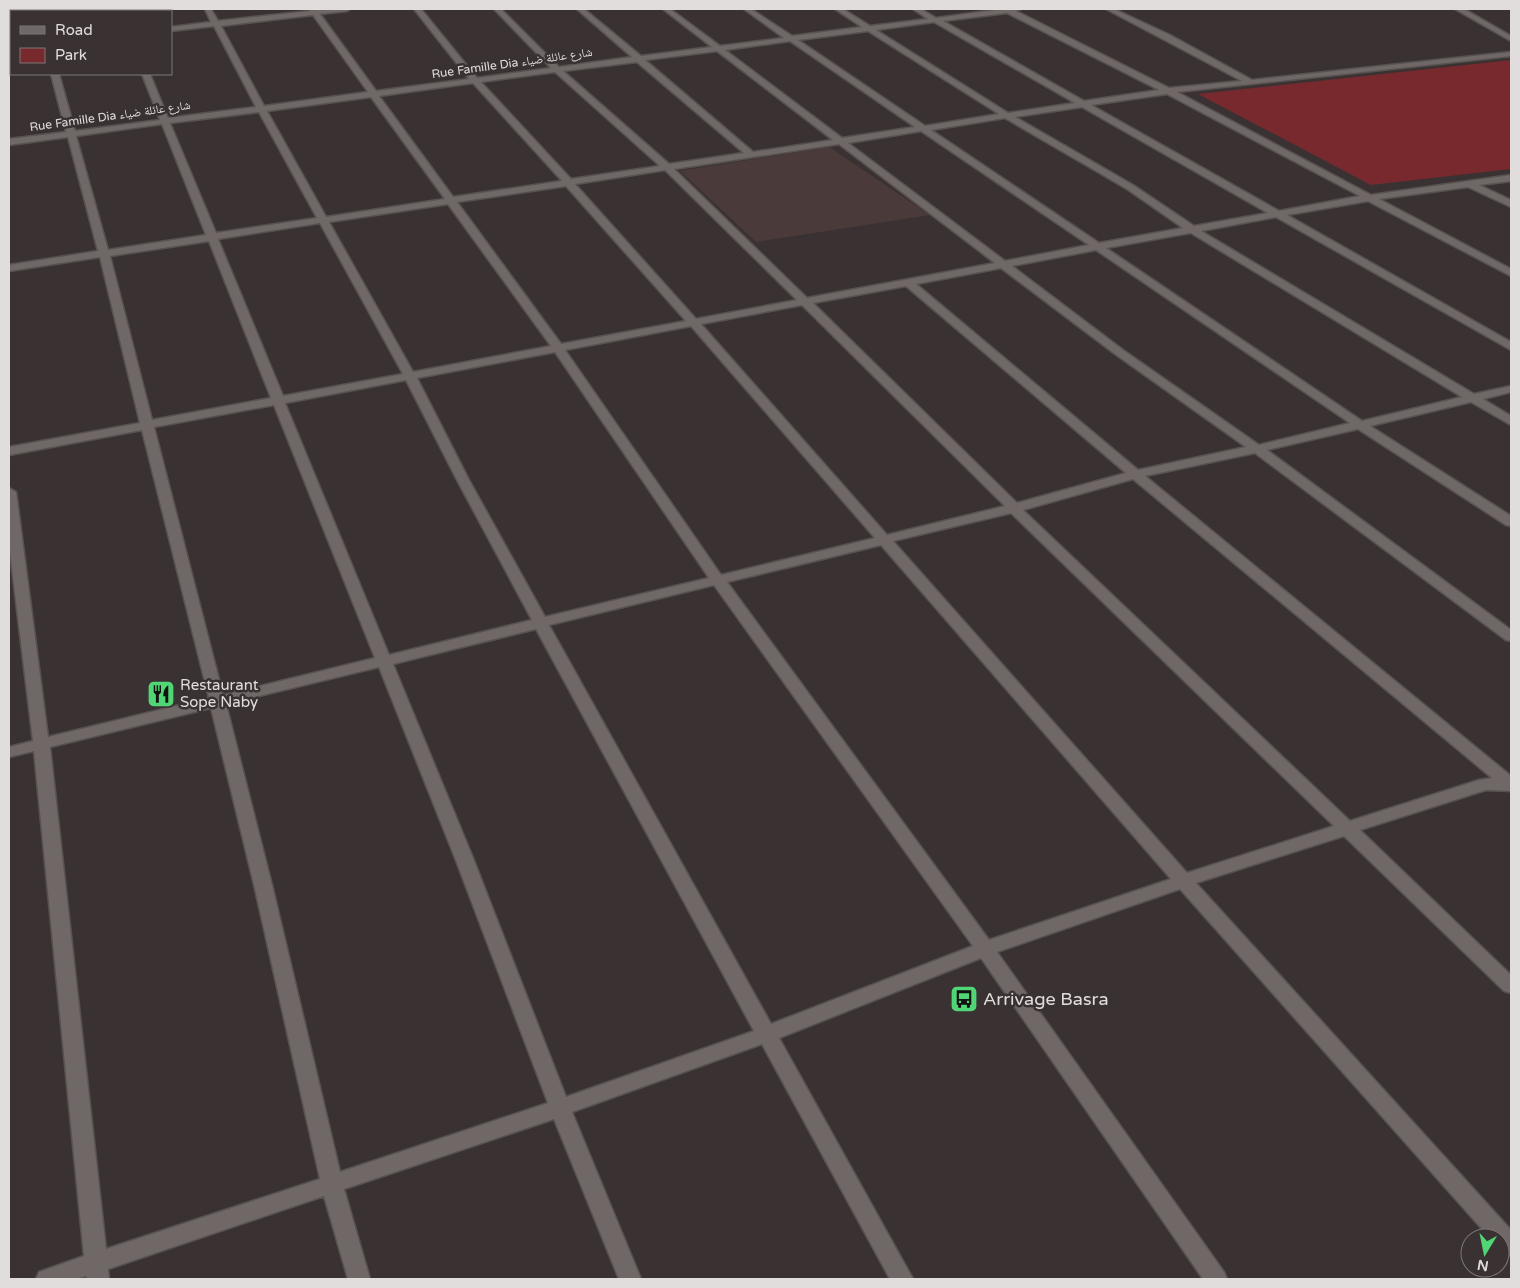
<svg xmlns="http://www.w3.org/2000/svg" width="1520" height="1288" viewBox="0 0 1520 1288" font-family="'Varela Round','Noto Naskh Arabic',sans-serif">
<rect width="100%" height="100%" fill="#3a3232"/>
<path fill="#4a3b3a" d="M829,147l101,68 -174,27 -76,-71z"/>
<path fill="#78292d" d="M1511,60v109l-140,16 -173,-91z"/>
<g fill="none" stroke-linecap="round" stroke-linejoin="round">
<defs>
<g id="minor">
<path d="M35,9h7l1,2h-7z"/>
<path d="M118,9h7l2,2h-7z"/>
<path d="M205,9h6l7,12 92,-10 -1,-2 8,1 33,-1 -3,2 -27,3 56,77 93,-12 -55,-70h7l56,69 74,-10 -57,-59h7l58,58 73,-10 -55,-48h7l57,47 71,-9 -49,-38h7l50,37 64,-8 -40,-29h7l41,27 70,-9 -27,-18h8l27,17 58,-7 -15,-10h8l15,9 66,-9h19l-5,2 153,77 73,-7 -136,-72h8l56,26 82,45 259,-28v4l-334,36 194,103 140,-20v6l-32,4 32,15v7l-43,-20 -89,12 132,70v7l-143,-75 -81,14 224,127v8l-235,-133 -75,14 273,163 37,-8v6l-28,7 28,17v9l-40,-23 -101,24 141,90v10l-5,-1 -148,-96 -91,21 244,180v11l-5,-1 -251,-187 -110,23 366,300v15l-25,-1 -126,40 151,145v18l-7,-2 -160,-155 -148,47 315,347v26l-8,-3 -3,-3v-12h-10l-310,-349 -183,63 227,320 3,7h-24l-222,-321 -202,80 134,241h-23l-128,-235 -190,68 69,167h-22l-65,-160 -210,70 26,90h-22l-24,-83 -216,73 1,10h-22l-1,-3 -9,3h-41l3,-7 45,-16 -50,-505 -25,6v-10l24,-6 -24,-197v-56l7,4 32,245 161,-39 -67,-268 -133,25v-8l131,-24 -40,-166 -91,14v-6l89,-14 -30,-114 -59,8v-6l57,-7 -15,-58h8l16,57 85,-11 -18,-46h8l18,44 88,-11 -42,-81 -43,5v-4l40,-5zM1007,13l152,77 -75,11 -141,-80zM313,15l55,77 -104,14 -43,-80zM934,22l141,81 -67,10 -132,-83zM868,31l131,83 -74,12 -127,-86zM790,41l125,86 -73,11 -117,-88zM717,51l116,89 -80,12 -108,-92zM637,62l107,91 -75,11 -106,-93zM555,72l105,94 -89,13 -90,-97zM473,83l89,98 -109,16 -74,-101zM1167,94l193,102 -81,15 -188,-106zM371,97l74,102 -119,18 -59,-106zM1082,107l186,106 -74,13 -61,-41 -118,-68zM259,112l58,106 -101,15 -46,-110zM1005,118l122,71 56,39 -84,15 -168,-113zM162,124l44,111 -98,15 -32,-114zM921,131l168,114 -84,16 -157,-118zM839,144l156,119 -188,35 -133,-129zM665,170l132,130 -101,19 -121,-135zM566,186l120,135 -125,23 -104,-142zM448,204l103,142 -138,26 -84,-150zM320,223l83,151 -120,22 -65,-157zM1190,233h1l271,164 -100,24 -256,-173zM209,241l62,157 -119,22 -42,-164zM1096,250l254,173 -91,22 -136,-95 -111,-84zM1001,268l114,86 131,93 -108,23 -222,-186zM906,286l220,187 -109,30 -204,-200zM802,305l203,201 -118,29 -186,-211zM691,326l184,212 -154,37 -156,-225zM555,352l154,226 -164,39 -76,-137 -52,-102zM406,380l51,100 75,140 -143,35 -104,-252zM274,405l101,253 -152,37 -69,-268zM1133,479l359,299 -13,2 -129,41 -327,-311zM1011,513l323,313 -147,47 -294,-332zM881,545l290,334 -182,61 -262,-358zM714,585l259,361 -202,78 -222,-399zM536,629l218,402 -188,66 -93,-239 -80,-194zM379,667l76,191 93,245 -208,69 -67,-283 -47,-185zM211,708l44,181 65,290 -214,70 -56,-502z"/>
<path d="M1455,9h9l47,27v5z"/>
<rect x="9" y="45" width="2" height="4"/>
</g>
</defs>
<use href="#minor" stroke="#575150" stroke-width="3"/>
<use href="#minor" fill="#706767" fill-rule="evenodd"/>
</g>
<defs>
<symbol id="restaurant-square" viewBox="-11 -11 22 22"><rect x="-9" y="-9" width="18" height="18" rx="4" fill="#50d674" stroke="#3a3232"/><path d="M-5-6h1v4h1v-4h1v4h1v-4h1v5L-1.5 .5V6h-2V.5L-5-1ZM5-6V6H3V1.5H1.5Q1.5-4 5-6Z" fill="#111"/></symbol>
<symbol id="bus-square" viewBox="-11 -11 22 22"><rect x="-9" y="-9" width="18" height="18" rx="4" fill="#50d674" stroke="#3a3232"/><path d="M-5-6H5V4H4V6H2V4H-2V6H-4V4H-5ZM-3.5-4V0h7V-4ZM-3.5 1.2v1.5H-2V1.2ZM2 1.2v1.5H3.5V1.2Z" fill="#111"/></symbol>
</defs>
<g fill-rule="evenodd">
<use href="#restaurant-square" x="145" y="678" width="32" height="32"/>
<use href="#bus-square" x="948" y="983" width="32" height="32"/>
</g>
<g text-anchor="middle" stroke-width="5" stroke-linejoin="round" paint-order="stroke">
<g font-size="12" fill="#e2dddd" stroke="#3a3232">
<text transform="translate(512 63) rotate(-8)" y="4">Rue Famille Dia شارع عائلة ضياء</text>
<text transform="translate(110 116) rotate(-8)" y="4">Rue Famille Dia شارع عائلة ضياء</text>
</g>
<g font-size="15" fill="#e2dddd" stroke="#3a3232" text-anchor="start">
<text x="180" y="690">Restaurant<tspan x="180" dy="17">Sope Naby</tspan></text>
</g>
<g font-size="18" fill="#e2dddd" stroke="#3a3232" text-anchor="start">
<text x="983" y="1005">Arrivage Basra</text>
</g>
</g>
<rect width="1520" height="1288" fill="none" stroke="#e2dddd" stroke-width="20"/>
<rect x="10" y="10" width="162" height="65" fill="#3a3232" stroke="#7d7676"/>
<rect x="20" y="26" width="25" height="8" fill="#706767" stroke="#7d7676"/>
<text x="55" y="35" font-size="15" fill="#e2dddd">Road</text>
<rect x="20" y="48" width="25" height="15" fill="#78292d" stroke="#7d7676"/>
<text x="55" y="60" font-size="15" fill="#e2dddd">Park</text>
<g transform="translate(1485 1253) rotate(190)"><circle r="24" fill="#3a3232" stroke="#7d7676"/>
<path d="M0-4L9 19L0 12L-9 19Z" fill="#50d674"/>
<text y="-8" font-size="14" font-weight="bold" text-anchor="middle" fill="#e2dddd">N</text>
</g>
</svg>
